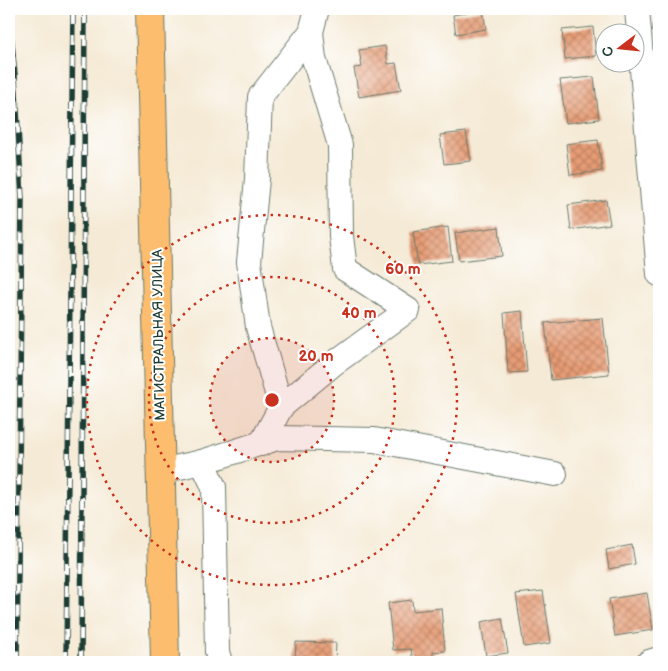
<svg xmlns="http://www.w3.org/2000/svg" width="668" height="671" viewBox="0 0 668 671" font-family="'Balsamiq Sans',sans-serif">
<defs>
<pattern id="building-cross-hatch" width="8" height="8" patternUnits="userSpaceOnUse" patternTransform="scale(1.25)"><rect width="8" height="8" fill="#e79c75"/><path d="M0 0l8 8M0 8l8-8" fill="none" stroke="#bb8061"/></pattern>
</defs>
<rect width="100%" height="100%" fill="#fff"/>
<filter id="ink" filterUnits="userSpaceOnUse"><feTurbulence type="fractalNoise" baseFrequency=".02" numOctaves="2"/><feDisplacementMap in="SourceGraphic" scale="10" xChannelSelector="R" yChannelSelector="G"/><feConvolveMatrix kernelMatrix="1 2 1 2 8 2 1 2 1" color-interpolation-filters="sRGB"/></filter>
<filter id="wash" filterUnits="userSpaceOnUse"><feTurbulence type="fractalNoise" baseFrequency=".0096" numOctaves="4" result="noise"/><feDisplacementMap in="SourceGraphic" scale="20" xChannelSelector="R" yChannelSelector="G"/><feGaussianBlur stdDeviation="1.12" result="paint"/><feColorMatrix in="noise" values="0 0 0 0 0 0 0 0 0 0 0 0 0 0 0 0 0 1.4 0 .05"/><feComposite in="paint" operator="in"/></filter>
<g filter="url(#wash)">
<rect width="100%" height="100%" fill="#f5ead5"/>
<g id="blocks">
<g fill="url(#building-cross-hatch)">
<path d="M483,10l3,19 -30,5 -3,-19z"/>
<path d="M593,27l3,29 -31,3 -3,-29z"/>
<path d="M385,46l3,18 8,-1 5,27 -42,7 -5,-29 8,-1 -3,-17z"/>
<path d="M594,77l5,42 -33,4 -6,-43z"/>
<path d="M466,132l5,29 -27,3 -4,-29z"/>
<path d="M598,140l4,31 -32,4 -4,-31z"/>
<path d="M606,200l4,24 -39,6 -3,-25z"/>
<path d="M448,227l4,34 -34,4 -5,-33z"/>
<path d="M499,227l3,29 -43,5 -4,-28z"/>
<path d="M522,311l5,61 -19,1 -4,-60z"/>
<path d="M603,318l6,56 -58,6 -6,-57z"/>
<path d="M632,545l3,19 -26,5 -3,-19z"/>
<path d="M543,591l8,52 -27,4 -8,-53z"/>
<path d="M647,593l6,37 -38,6 -6,-37z"/>
<path d="M412,600l1,11 28,-3 4,43 -12,1v7l-20,2 -2,-12 -18,1 -5,-47z"/>
<path d="M502,618l6,35 -22,3 -5,-34z"/>
<path d="M296,642l40,1 -1,19h-40z"/>
</g>
</g>
</g>
<g filter="url(#ink)">
<use href="#blocks" fill-opacity="0" stroke="#6a7a6c" stroke-width="1"/>
<g fill="none" stroke-linecap="round" stroke-linejoin="round">
<defs>
<g id="minor">
<path d="M637,9l22,265"/>
<path d="M281,407l52,-43 75,-54 -63,-41 -4,-33 -1,-91 -26,-86 -3,-27"/>
<path d="M261,444l20,-37 -23,-80 -9,-65 8,-83 3,-82 51,-65 6,-23"/>
<path d="M202,462l75,-24 97,2 181,34"/>
<path d="M161,471l41,-9 12,25 3,165 3,10"/>
<path d="M649,662l10,-3"/>
</g>
<path id="major" d="M150,9l15,653"/>
</defs>
<use href="#minor" stroke="#6a7a6c" stroke-width="26"/>
<use href="#major" stroke="#6a7a6c" stroke-width="30"/>
<use href="#minor" stroke="#fff" stroke-width="24"/>
<use href="#major" stroke="#fcbd6e" stroke-width="28"/>
<defs>
<g id="rail">
<path d="M9,13l6,62 7,124 -5,463"/>
<path d="M66,662l7,-653"/>
<path d="M81,662l4,-653"/>
</g>
</defs>
<use href="#rail" stroke="#1f3d34" stroke-width="5.5"/>
<use href="#rail" stroke="#fff" stroke-width="4" stroke-dasharray="11" stroke-linecap="butt"/>
</g>
</g>
<circle cx="272" cy="400" r="62" fill="#c8321e" fill-opacity=".12"/>
<g fill="none" stroke="#c8321e" stroke-width="2.5" stroke-dasharray="2.5 5">
<circle cx="272" cy="400" r="62"/>
<circle cx="272" cy="400" r="123"/>
<circle cx="272" cy="400" r="185"/>
</g>
<g text-anchor="middle" stroke-width="4" stroke-linejoin="round" paint-order="stroke">
<g font-size="14" fill="#1f3d34" stroke="#fff">
<text transform="translate(158 335) rotate(-91)" y="5">МАГИСТРАЛЬНАЯ УЛИЦА</text>
</g>
</g>
<circle cx="272" cy="400" r="8" fill="#c8321e" stroke="#fff" stroke-width="2.5"/>
<g font-size="15" text-anchor="middle" font-weight="bold" fill="#c8321e" stroke="#fff" stroke-width="4" stroke-linejoin="round" paint-order="stroke">
<text x="403" y="274">60 m</text>
<text x="359" y="318">40 m</text>
<text x="316" y="361">20 m</text>
</g>
<rect width="668" height="671" fill="none" stroke="#fff" stroke-width="30"/>
<g transform="translate(620 48) rotate(254)"><circle r="24" fill="#ffffff" stroke="#a5b1ae"/>
<path d="M0-4L9 19L0 12L-9 19Z" fill="#c8321e"/>
<text y="-8" font-size="14" font-weight="bold" text-anchor="middle" fill="#1f3d34">С</text>
</g>
</svg>
